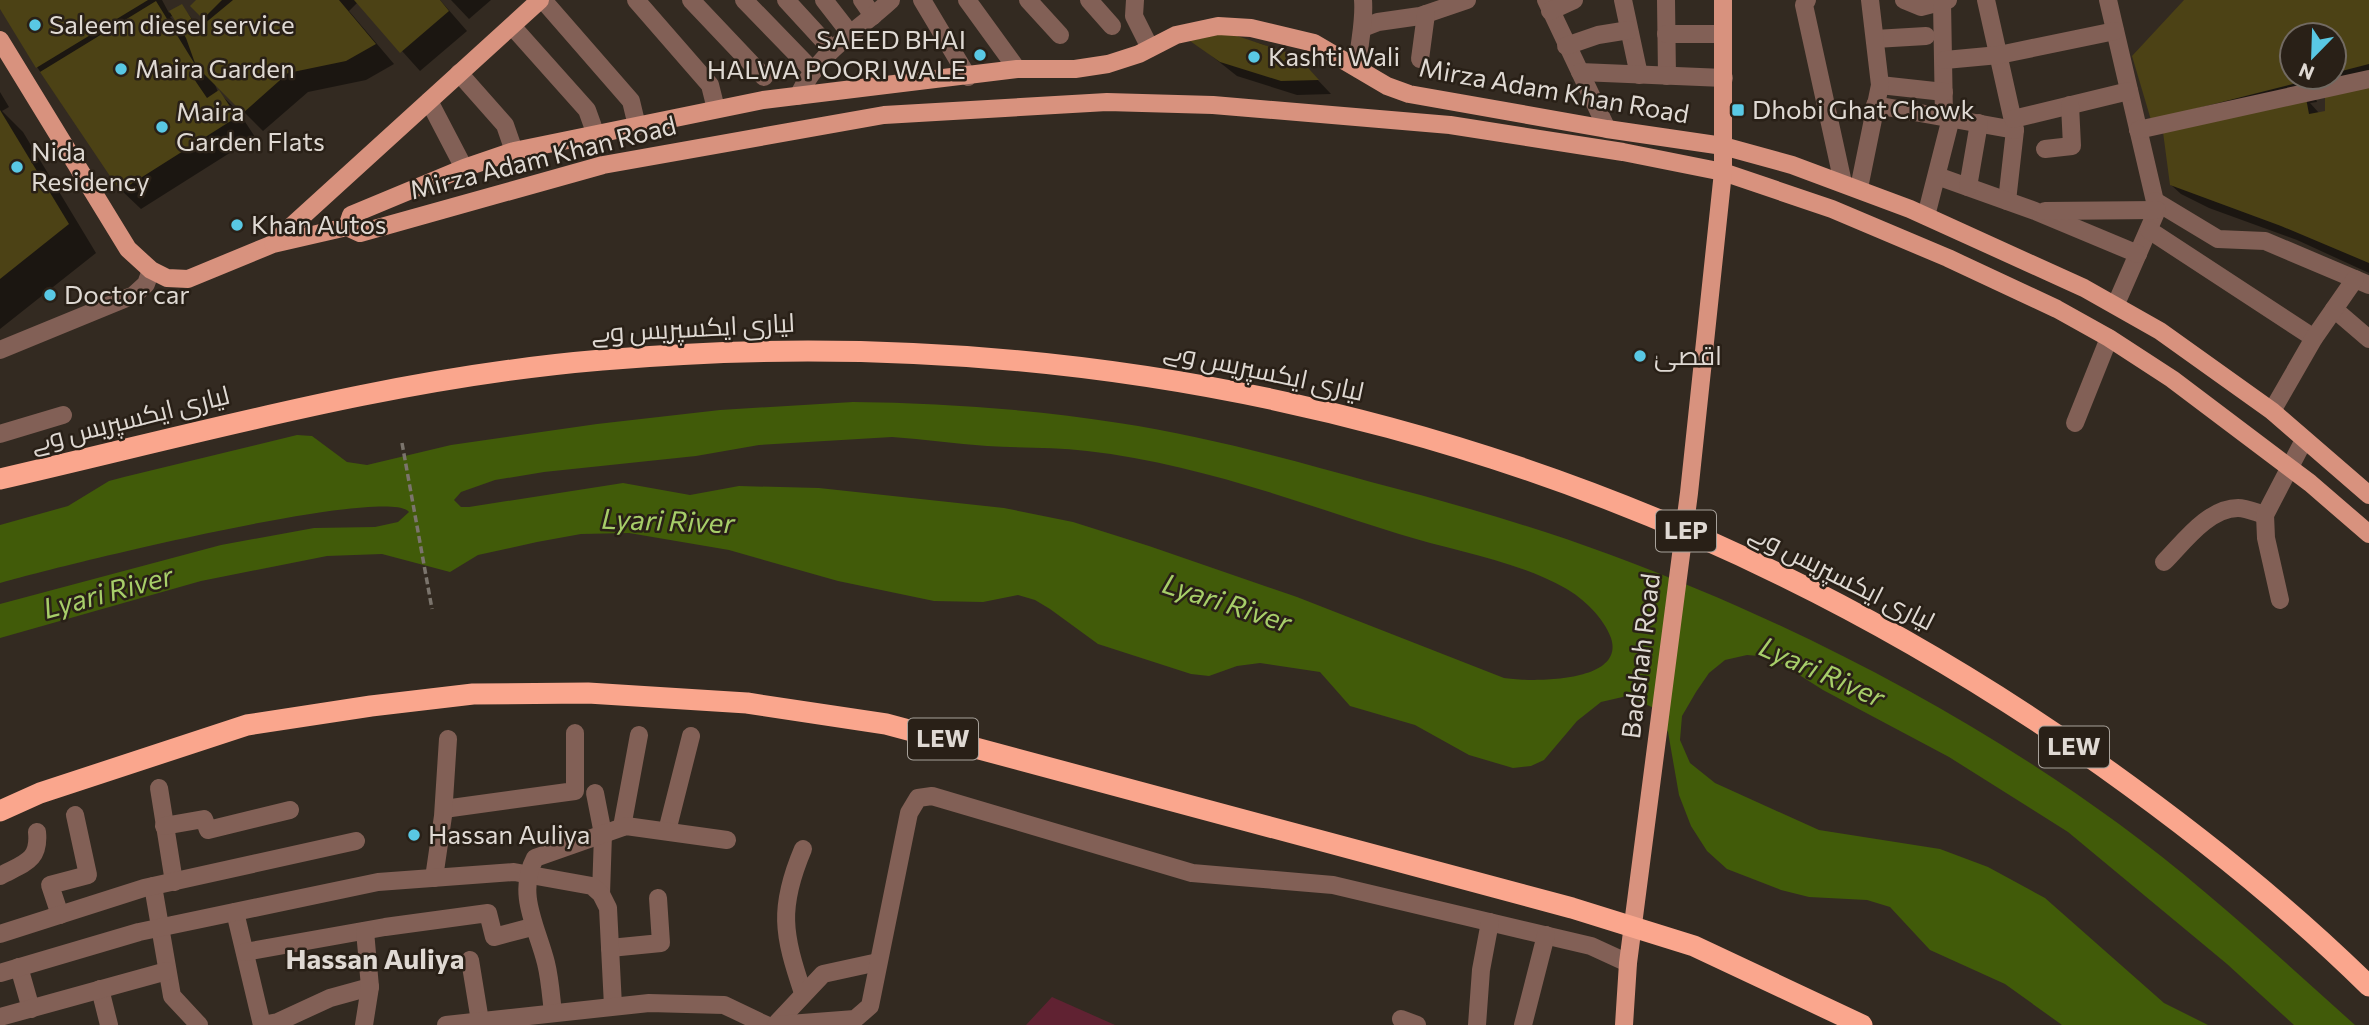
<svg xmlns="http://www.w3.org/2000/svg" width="2369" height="1025" viewBox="0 0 2369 1025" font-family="Commissioner,Cairo,sans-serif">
<rect width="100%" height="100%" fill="#332a21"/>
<path fill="#602232" d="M1052,997l63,28h-89z"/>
<path fill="#415b09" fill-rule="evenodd" d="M853,402c89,1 178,7 266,21 85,13 170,36 252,59 81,21 162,44 240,73 178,66 355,157 508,269 83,61 159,132 236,201h-61l-67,-61 -159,-132 -119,-75 -126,-67 -52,-33 -24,-2 -22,5 -16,13 -13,19 -14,24 -2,24 10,23 25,20 104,47 121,19 48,18 57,31 119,105 44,22h-146l-57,-41 -75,-34 -40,-43 -23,-7 -58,-3 -28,-7 -54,-21 -20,-18 -16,-25 -12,-31 -11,-63 -14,-24 -27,-12 -26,6 -24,19 -33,39 -13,6 -18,2 -44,-13 -54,-30 -65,-19 -30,-34 -60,-9 -23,3 -28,10 -18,-2 -93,-30 -48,-35 -15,-9 -17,-5 -35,7 -49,-1 -96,-20 -109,-31 -100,-17 -48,1 -44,8 -59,13 -28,17 -68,-18 -55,2 -126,25 -201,57v-34l221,-59 93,-17 61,-1 23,-5 11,-10c-20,-28 -362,57 -409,71v-58l68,-19 41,-25 15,-4 173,-42 15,1 35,26 20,3 84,-20 146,-21 123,-14zM892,437c32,2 63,7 95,9 33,2 67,1 100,5 108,12 210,51 312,83 54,17 116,26 166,54 18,10 39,30 46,50 15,46 -82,44 -107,40l-207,-81 -148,-51 -76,-24 -69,-14 -185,-20 -80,-2 -49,9 -67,-12 -154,24h-8l-7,-7 7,-8 34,-12 49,-8 152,-16 63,-11z"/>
<g fill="#0007" fill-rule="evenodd">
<path d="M0,0h162l7,13 13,-7 18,23 8,-7 -16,-16 6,-6h242l27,31 -47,40 -62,-69 -9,9 45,53 -28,16 -58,12 -45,39 -49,-49 4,10 20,19 17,26 -114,72 -20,-19 -84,-123 -37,-61zM174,15l5,11 -9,-9z"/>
<path d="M451,0h40l-22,19z"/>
<path d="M2187,0h182v273l-72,-33 -88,-32 -28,-14 -10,-9zM2292,35h42v42h-42zM2327,93l-1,19 -6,2 -10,-11 7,-1 -2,-6z"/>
<path d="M1234,37l28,7 37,16 32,34 -34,1 -60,-19 -43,-34z"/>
<path d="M0,92l9,15 -7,4 21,21 73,121 -96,76z"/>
</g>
<g fill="#4c4215">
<path d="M0,0h148l-112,68 -36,-59z"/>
<path d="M196,0h26l-19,19 -13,-13z"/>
<path d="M233,0h106l37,44 -30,17 -58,12 -45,40 -47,-47 4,6 -8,4 15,22 12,-8 18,27 -117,74 -80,-119 116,-71 40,65 -10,-28 -17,-27 13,-7 16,25z"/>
<path d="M354,0h86l9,11 -49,42z"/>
<path d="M2184,0h185v64l-35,9v-38h-42v42l24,1 -165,42 -19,-64z"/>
<path d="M1216,35h18l52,17 14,7 19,21 -38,1 -61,-19 -30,-21z"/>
<path d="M2369,83v180l-88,-37 -111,-41 -7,-53 143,-34 3,16 16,-3v-18z"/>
<path d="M0,110l69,114 -69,55z"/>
</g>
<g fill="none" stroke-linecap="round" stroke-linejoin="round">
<path stroke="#7b746c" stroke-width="3.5" stroke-dasharray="7 3.5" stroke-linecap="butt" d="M402,443l30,166"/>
<g stroke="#826056" stroke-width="18">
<path d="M543,0l88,101 6,25"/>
<path d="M636,0l74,85 6,24"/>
<path d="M691,0l73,77"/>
<path d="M744,0l67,69"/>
<path d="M786,0l45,49"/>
<path d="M824,0l28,36"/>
<path d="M862,0l11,16"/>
<path d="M922,0l46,77"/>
<path d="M967,0l50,69"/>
<path d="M1028,0l32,35"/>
<path d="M1089,0l23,26"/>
<path d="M1135,0l-1,16 16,32"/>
<path d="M1546,0l61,129"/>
<path d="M1623,0l16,75"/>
<path d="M1666,0l1,76"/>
<path d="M1807,0l-3,5 39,178"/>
<path d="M1904,0l17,7 27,-7"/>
<path d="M1986,0l29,130 -8,71"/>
<path d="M2108,0l49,210 -41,94"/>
<path d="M1942,2l2,115"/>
<path d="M1550,11l24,-11"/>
<path d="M512,26l75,84 9,25"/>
<path d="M1365,27l13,-5 42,-6 47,-16"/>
<path d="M1666,34h57"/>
<path d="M1875,39l51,-3"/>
<path d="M1566,46l32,-11 31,-5"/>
<path d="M1420,59l6,-45"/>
<path d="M1945,60l54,-5 116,-24"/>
<path d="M1358,68c0,-24 7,-44 5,-68"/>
<path d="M1580,72l144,6"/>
<path d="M459,73l46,52 9,26"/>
<path d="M1880,85l64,7"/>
<path d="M798,96c23,-46 56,-62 93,-96"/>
<path d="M429,101l35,67"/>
<path d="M1875,105l140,25"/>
<path d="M2013,119l116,-28"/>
<path d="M2138,130l231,-51"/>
<path d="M2045,149l27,-3 -2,-41"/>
<path d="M1937,176l98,35 103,43"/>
<path d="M1968,187l11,-64"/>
<path d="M1859,188l21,-103 -10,-85"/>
<path d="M2155,201l63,38 47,2 104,44"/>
<path d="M2045,211l112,-1"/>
<path d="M1926,216l25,-98"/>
<path d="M2149,230l165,108"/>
<path d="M2334,309l35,30"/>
<path d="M0,350l134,-55 12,-11 5,-14"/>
<path d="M2272,411l42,-73 41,-59"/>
<path d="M2075,423l34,-85"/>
<path d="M0,434l63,-19"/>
<path d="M2164,562c19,-19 44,-54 74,-54 9,0 19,5 27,7"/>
<path d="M2280,600l-14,-62 -1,-23 39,-75"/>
<path d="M159,788l15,94"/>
<path d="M595,793l8,41 -2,60"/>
<path d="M444,809l131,-18v-58"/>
<path d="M164,826l40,-7 4,11 82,-20"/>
<path d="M622,827l17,-92"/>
<path d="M667,831l24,-95"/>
<path d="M803,849c-25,59 -20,85 0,144"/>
<path d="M0,876c24,-13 40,-15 37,-44"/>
<path d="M434,878l9,-62 5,-77"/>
<path d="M153,886l19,110 27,29"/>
<path d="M235,912l27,113"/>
<path d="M60,915l-10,-30 38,-10 -13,-60"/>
<path d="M0,934l144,-46 212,-47"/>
<path d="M610,948l51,-5 -3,-45"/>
<path d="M245,952l140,-25 103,-14 6,24 38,-10"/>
<path d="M470,960l10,61"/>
<path d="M19,967l12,42"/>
<path d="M0,973l139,-41 239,-50 136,-10 78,14 9,8 7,14 5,98"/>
<path d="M100,989l9,36"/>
<path d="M553,1013c-2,-17 -3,-34 -7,-50 -9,-36 -30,-69 -11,-105l91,-32 101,14"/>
<path d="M0,1017l167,-46"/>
<path d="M1401,1019l16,6"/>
<path d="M262,1025l16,-3 52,-24 40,-11"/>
<path d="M364,1025l6,-38 -5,-56"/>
<path d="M446,1025l203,-22 75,2 42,20"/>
<path d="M775,1025l48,-51 55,-12"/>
<path d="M776,1025l79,-6 15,-13 39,-193 9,-15 14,-2 260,77 141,12 258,61 37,17"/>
<path d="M1477,1025l4,-55 9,-48"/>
<path d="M1523,1025l23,-90"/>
</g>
<g stroke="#d8927e" stroke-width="18">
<path d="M0,40l128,209 23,21 16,8 21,1 85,-35 74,-17 13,6 243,-68 281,-50 223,-13 106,3 237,20 173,27 100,20 109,37 116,49 109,51 52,29 63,41 138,104 59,51"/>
<path d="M347,227l4,-12 113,-47 50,-17 249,-51 254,-31h58l33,-5 31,-10 37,-19 42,-9 33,2 63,15 73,43 22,8 198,35 116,17 69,19 118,44 174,79 76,43 112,80 97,84"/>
<path d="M273,243l267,-243"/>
<path d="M1624,1025l4,-62 61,-470 34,-321v-172"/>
</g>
<g stroke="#faa68d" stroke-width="21">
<path d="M0,479c200,-46 397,-102 602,-119 542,-47 1057,92 1500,406 94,67 185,139 267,220"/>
<path d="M0,811l40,-18 207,-68 124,-19 102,-12 115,-1 159,10 139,21 686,184 122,38 168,79"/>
</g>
</g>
<g fill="#59c8e4" stroke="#292017" stroke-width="2.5">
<circle cx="35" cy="25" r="7"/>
<circle cx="980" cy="55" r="7"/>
<circle cx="1254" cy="57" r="7"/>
<circle cx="121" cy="69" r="7"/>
<rect x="1731" y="103" width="14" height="14" rx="3.5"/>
<circle cx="162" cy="127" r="7"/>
<circle cx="17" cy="167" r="7"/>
<circle cx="237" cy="225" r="7"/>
<circle cx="50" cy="295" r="7"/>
<circle cx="1640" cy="356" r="7"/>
<circle cx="414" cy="835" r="7"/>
</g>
<g text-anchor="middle" stroke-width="5" stroke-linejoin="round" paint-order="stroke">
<g fill="#292017" stroke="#a8a29b" stroke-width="2">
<rect x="1656" y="510.5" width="60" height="41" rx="5"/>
<rect x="908" y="718.5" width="70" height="41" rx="5"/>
<rect x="2039" y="726.5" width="70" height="41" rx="5"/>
</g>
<g font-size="24" font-weight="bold" fill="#dfd9d3">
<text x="1686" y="539">LEP</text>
<text x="943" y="747">LEW</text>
<text x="2074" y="755">LEW</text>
</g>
<g font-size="26" fill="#dfd9d3" stroke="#292017" text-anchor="start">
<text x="49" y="34">Saleem diesel service</text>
<text x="966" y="49" text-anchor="end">SAEED BHAI<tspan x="966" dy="30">HALWA POORI WALE</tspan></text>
<text x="1268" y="66">Kashti Wali</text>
<text x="135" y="78">Maira Garden</text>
<text x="1752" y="119">Dhobi Ghat Chowk</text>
<text x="176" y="121">Maira<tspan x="176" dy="30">Garden Flats</tspan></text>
<text x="31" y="161">Nida<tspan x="31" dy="30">Residency</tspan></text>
<text x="251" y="234">Khan Autos</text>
<text x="64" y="304">Doctor car</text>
<text x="1654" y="365">اقصیٰ</text>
<text x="428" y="844">Hassan Auliya</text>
</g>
<g font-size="26" fill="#dfd9d3" stroke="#292017">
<text transform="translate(1554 91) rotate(10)" y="9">Mirza Adam Khan Road</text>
<text transform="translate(543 158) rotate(-14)" y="9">Mirza Adam Khan Road</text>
<text transform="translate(693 328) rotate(-3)" y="9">لیاری ایکسپریس وے</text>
<text transform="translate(1264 371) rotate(12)" y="9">لیاری ایکسپریس وے</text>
<text transform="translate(130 419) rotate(-14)" y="9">لیاری ایکسپریس وے</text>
<text transform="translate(1842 577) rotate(27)" y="9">لیاری ایکسپریس وے</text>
<text transform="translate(1641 656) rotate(-83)" y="9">Badshah Road</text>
</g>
<g font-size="28" font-style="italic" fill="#a7ce69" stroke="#292017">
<text transform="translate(668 521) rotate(2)" y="10">Lyari River</text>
<text transform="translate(108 592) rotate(-15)" y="10">Lyari River</text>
<text transform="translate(1227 603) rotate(18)" y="10">Lyari River</text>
<text transform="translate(1822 672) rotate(24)" y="10">Lyari River</text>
</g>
<g font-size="28" font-weight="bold" fill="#dfd9d3" stroke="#292017">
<text x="375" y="969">Hassan Auliya</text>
</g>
</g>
<g transform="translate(2313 56) rotate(203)"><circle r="33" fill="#292017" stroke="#726a62" stroke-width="2"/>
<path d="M0-5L12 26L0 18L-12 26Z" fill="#59c8e4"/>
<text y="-10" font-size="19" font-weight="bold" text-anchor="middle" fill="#dfd9d3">N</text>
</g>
</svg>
